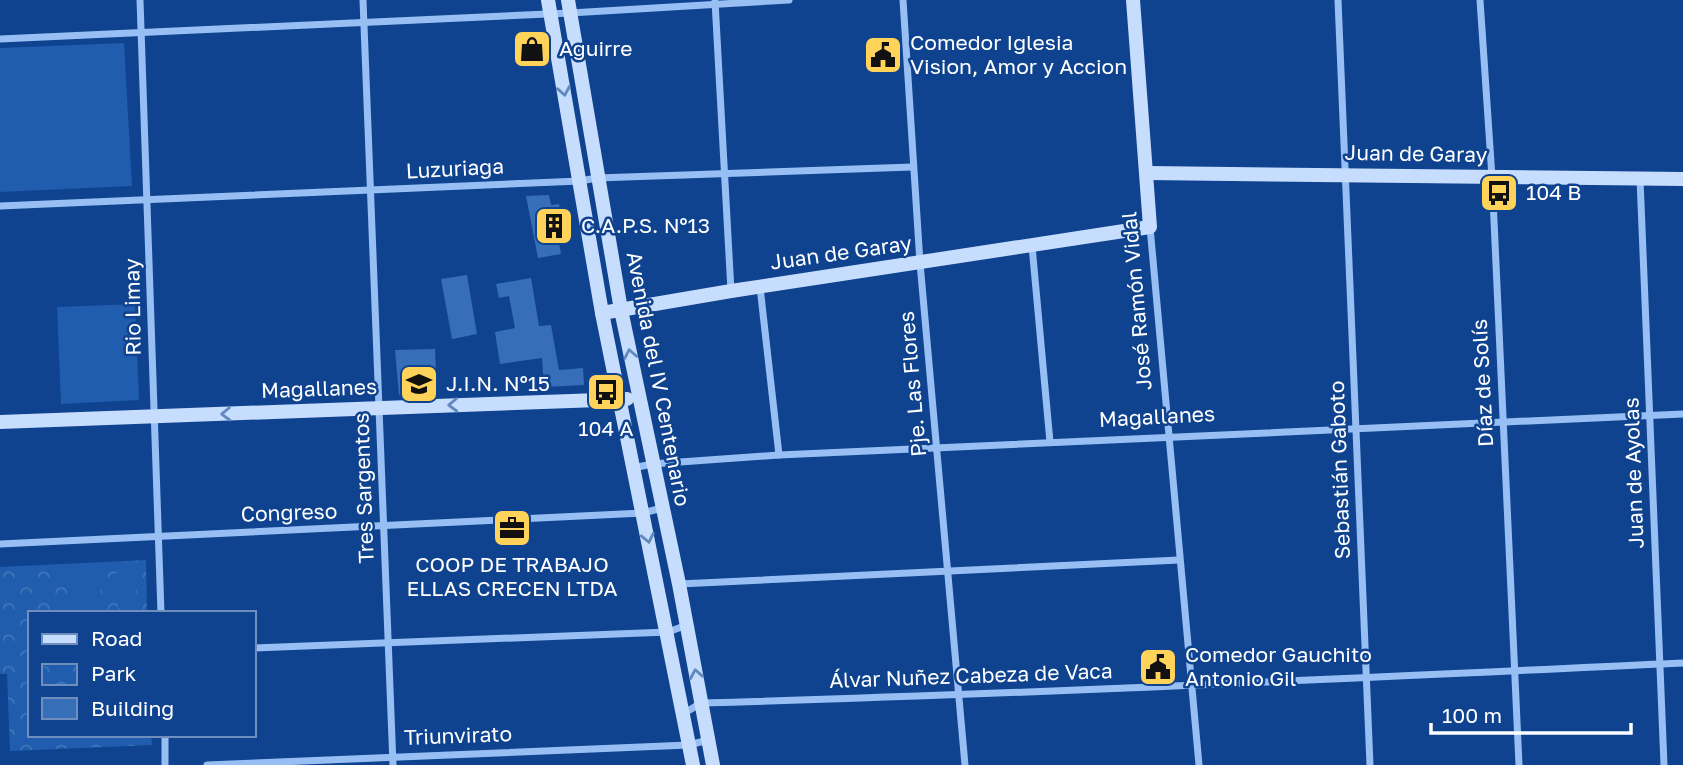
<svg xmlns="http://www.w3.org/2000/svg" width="1683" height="765" viewBox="0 0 1683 765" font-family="'Golos Text',sans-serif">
<defs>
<pattern id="park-crowns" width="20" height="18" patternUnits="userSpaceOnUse" patternTransform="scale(1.75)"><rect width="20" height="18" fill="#205dae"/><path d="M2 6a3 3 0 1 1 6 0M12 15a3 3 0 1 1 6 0" fill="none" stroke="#4175ba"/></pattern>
</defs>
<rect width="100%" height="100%" fill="#0f438f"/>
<path fill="url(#park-crowns)" d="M146,560l1,53h-117v122h121l1,10 -142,6 -3,-77h-7v-107z"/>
<g fill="#205dae">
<path d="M124,43l8,143 -132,6v-144z"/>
<path d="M135,304l4,96 -78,4 -4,-97z"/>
<path d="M100,568l1,45h-30l-1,-44z"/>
<path d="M135,572l2,35 -19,1 -2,-35z"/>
</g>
<g fill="#376eb8">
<path d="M549,195l2,10 8,-1 1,5 6,-1 5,27 -13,2 3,17 -23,4 -12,-62z"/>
<path d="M467,275l10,59 -25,5 -11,-60z"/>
<path d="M531,278l8,48 12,-1 8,45 24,-2 1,17 -40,2 -2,-29 -42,6 -5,-32 20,-4 -6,-32 -10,2 -3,-14z"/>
<path d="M435,349l2,44 -38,2 -4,-45z"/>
</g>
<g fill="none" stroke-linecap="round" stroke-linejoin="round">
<g stroke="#97bff3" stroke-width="7">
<path d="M140,0l21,613"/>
<path d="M363,0l30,765"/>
<path d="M903,0l17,263 45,502"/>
<path d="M1338,0l32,765"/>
<path d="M1480,0l12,177 27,588"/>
<path d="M715,1l16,290"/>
<path d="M0,39l570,-26 219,-13"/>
<path d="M1640,179l24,586"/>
<path d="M0,206l580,-25 17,-3 315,-11"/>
<path d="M1150,227l49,538"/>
<path d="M1032,246l18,196"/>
<path d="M760,287l19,168"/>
<path d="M633,468l19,-4 127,-9 904,-41"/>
<path d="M0,544l643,-31 19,-5"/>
<path d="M679,584l500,-24"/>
<path d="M254,648l414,-16 19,-7"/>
<path d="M683,714l18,-11c327,-9 655,-25 982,-40"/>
<path d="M165,735v30"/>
<path d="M207,765l482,-20 19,-5"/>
</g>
<g stroke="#c7ddfd" stroke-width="14">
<path d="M548,0l54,313 91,452"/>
<path d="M568,0l53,310 58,274 34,181"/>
<path d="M1147,173l536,6"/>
<path d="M602,313l129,-22 419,-64 -17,-227"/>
<path d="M0,422l627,-23"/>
</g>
</g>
<defs><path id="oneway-chevron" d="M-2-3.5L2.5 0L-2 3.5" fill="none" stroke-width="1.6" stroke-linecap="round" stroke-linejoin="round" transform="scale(1.75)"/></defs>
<g stroke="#6288c0">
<use href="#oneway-chevron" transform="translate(564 91) rotate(80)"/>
<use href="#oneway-chevron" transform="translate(630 354) rotate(-101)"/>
<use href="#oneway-chevron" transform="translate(453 405) rotate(178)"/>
<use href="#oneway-chevron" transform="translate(226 414) rotate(178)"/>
<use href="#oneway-chevron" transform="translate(648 538) rotate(78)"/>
<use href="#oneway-chevron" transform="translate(696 674) rotate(-100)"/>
</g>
<defs>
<symbol id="shop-square" viewBox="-11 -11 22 22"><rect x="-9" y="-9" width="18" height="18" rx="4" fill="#ffd35a" stroke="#0f438f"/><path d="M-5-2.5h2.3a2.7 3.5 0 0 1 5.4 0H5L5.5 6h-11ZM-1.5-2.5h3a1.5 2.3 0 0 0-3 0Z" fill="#111"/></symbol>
<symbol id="civic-square" viewBox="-11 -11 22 22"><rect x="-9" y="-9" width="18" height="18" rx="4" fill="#ffd35a" stroke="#0f438f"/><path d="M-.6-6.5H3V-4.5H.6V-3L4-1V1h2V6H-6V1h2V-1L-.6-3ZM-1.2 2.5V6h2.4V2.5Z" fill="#111"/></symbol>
<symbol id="bus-square" viewBox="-11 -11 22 22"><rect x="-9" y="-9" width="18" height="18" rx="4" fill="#ffd35a" stroke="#0f438f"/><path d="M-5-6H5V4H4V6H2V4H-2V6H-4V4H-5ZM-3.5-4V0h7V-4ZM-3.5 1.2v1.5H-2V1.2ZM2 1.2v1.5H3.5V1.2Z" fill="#111"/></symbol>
<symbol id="building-square" viewBox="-11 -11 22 22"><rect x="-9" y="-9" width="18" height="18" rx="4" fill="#ffd35a" stroke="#0f438f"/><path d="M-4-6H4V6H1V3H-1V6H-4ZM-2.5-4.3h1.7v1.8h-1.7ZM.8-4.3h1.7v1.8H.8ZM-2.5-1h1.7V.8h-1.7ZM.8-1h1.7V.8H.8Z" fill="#111"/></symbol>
<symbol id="school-square" viewBox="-11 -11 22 22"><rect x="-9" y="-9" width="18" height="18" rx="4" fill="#ffd35a" stroke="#0f438f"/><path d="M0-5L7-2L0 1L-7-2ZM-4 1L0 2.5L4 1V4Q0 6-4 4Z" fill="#111"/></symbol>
<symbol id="office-square" viewBox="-11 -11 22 22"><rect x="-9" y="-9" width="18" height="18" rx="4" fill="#ffd35a" stroke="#0f438f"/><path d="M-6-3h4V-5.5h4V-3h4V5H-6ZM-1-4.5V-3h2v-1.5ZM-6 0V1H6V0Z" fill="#111"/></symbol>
</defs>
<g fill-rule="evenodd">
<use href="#shop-square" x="510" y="27" width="44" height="44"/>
<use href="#civic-square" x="861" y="33" width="44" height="44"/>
<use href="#bus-square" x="1477" y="171" width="44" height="44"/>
<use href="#building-square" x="532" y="204" width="44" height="44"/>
<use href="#school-square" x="397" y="362" width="44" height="44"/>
<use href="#bus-square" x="584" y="370" width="44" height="44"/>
<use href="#office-square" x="490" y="506" width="44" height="44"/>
<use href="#civic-square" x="1136" y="645" width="44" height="44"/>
</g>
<g text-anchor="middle" stroke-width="5" stroke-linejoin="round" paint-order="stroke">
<g font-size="21" fill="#fff" stroke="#0f438f" text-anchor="start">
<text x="910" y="50">Comedor Iglesia<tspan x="910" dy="24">Vision, Amor y Accion</tspan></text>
<text x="559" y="56">Aguirre</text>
<text x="1526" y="200">104 B</text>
<text x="581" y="233">C.A.P.S. Nº13</text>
<text x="446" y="391">J.I.N. Nº15</text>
<text x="606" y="436" text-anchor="middle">104 A</text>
<text x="512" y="572" text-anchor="middle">COOP DE TRABAJO<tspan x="512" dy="24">ELLAS CRECEN LTDA</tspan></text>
<text x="1185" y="662">Comedor Gauchito<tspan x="1185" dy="24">Antonio Gil</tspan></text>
</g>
<g font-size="21" fill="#fff" stroke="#0f438f">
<text transform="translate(1416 154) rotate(1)" y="7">Juan de Garay</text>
<text transform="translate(455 169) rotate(-3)" y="7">Luzuriaga</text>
<text transform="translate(841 253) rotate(-8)" y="7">Juan de Garay</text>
<text transform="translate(1137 301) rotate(-95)" y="7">José Ramón Vidal</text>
<text transform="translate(133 307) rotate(-91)" y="7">Rio Limay</text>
<text transform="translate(658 379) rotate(79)" y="7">Avenida del IV Centenario</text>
<text transform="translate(1483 383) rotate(-93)" y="7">Díaz de Solís</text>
<text transform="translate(913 384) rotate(-95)" y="7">Pje. Las Flores</text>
<text transform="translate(319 389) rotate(-2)" y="7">Magallanes</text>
<text transform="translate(1157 417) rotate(-3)" y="7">Magallanes</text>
<text transform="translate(1340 470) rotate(-92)" y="7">Sebastián Gaboto</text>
<text transform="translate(1634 473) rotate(-92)" y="7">Juan de Ayolas</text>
<text transform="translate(364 488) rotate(-92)" y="7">Tres Sargentos</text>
<text transform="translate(289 513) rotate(-2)" y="7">Congreso</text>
<text transform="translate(971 676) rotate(-2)" y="7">Álvar Nuñez Cabeza de Vaca</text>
<text transform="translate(458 736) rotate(-2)" y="7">Triunvirato</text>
</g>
</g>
<rect x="28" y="611" width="228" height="126" fill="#0f438f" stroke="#6f8ebc" stroke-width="2"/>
<rect x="42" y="634" width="35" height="10" fill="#c7ddfd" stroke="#6f8ebc" stroke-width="2"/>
<text x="91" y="646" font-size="21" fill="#ffffff">Road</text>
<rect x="42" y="664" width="35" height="21" fill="url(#park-crowns)" stroke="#6f8ebc" stroke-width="2"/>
<text x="91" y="681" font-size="21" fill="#ffffff">Park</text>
<rect x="42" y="698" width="35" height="21" fill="#376eb8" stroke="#6f8ebc" stroke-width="2"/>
<text x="91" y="716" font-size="21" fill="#ffffff">Building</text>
<path d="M1431 723v10h200v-10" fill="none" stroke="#ffffff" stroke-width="3.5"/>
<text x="1442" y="723" font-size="21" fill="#ffffff" stroke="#0f438f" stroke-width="5" paint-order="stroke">100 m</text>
</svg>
